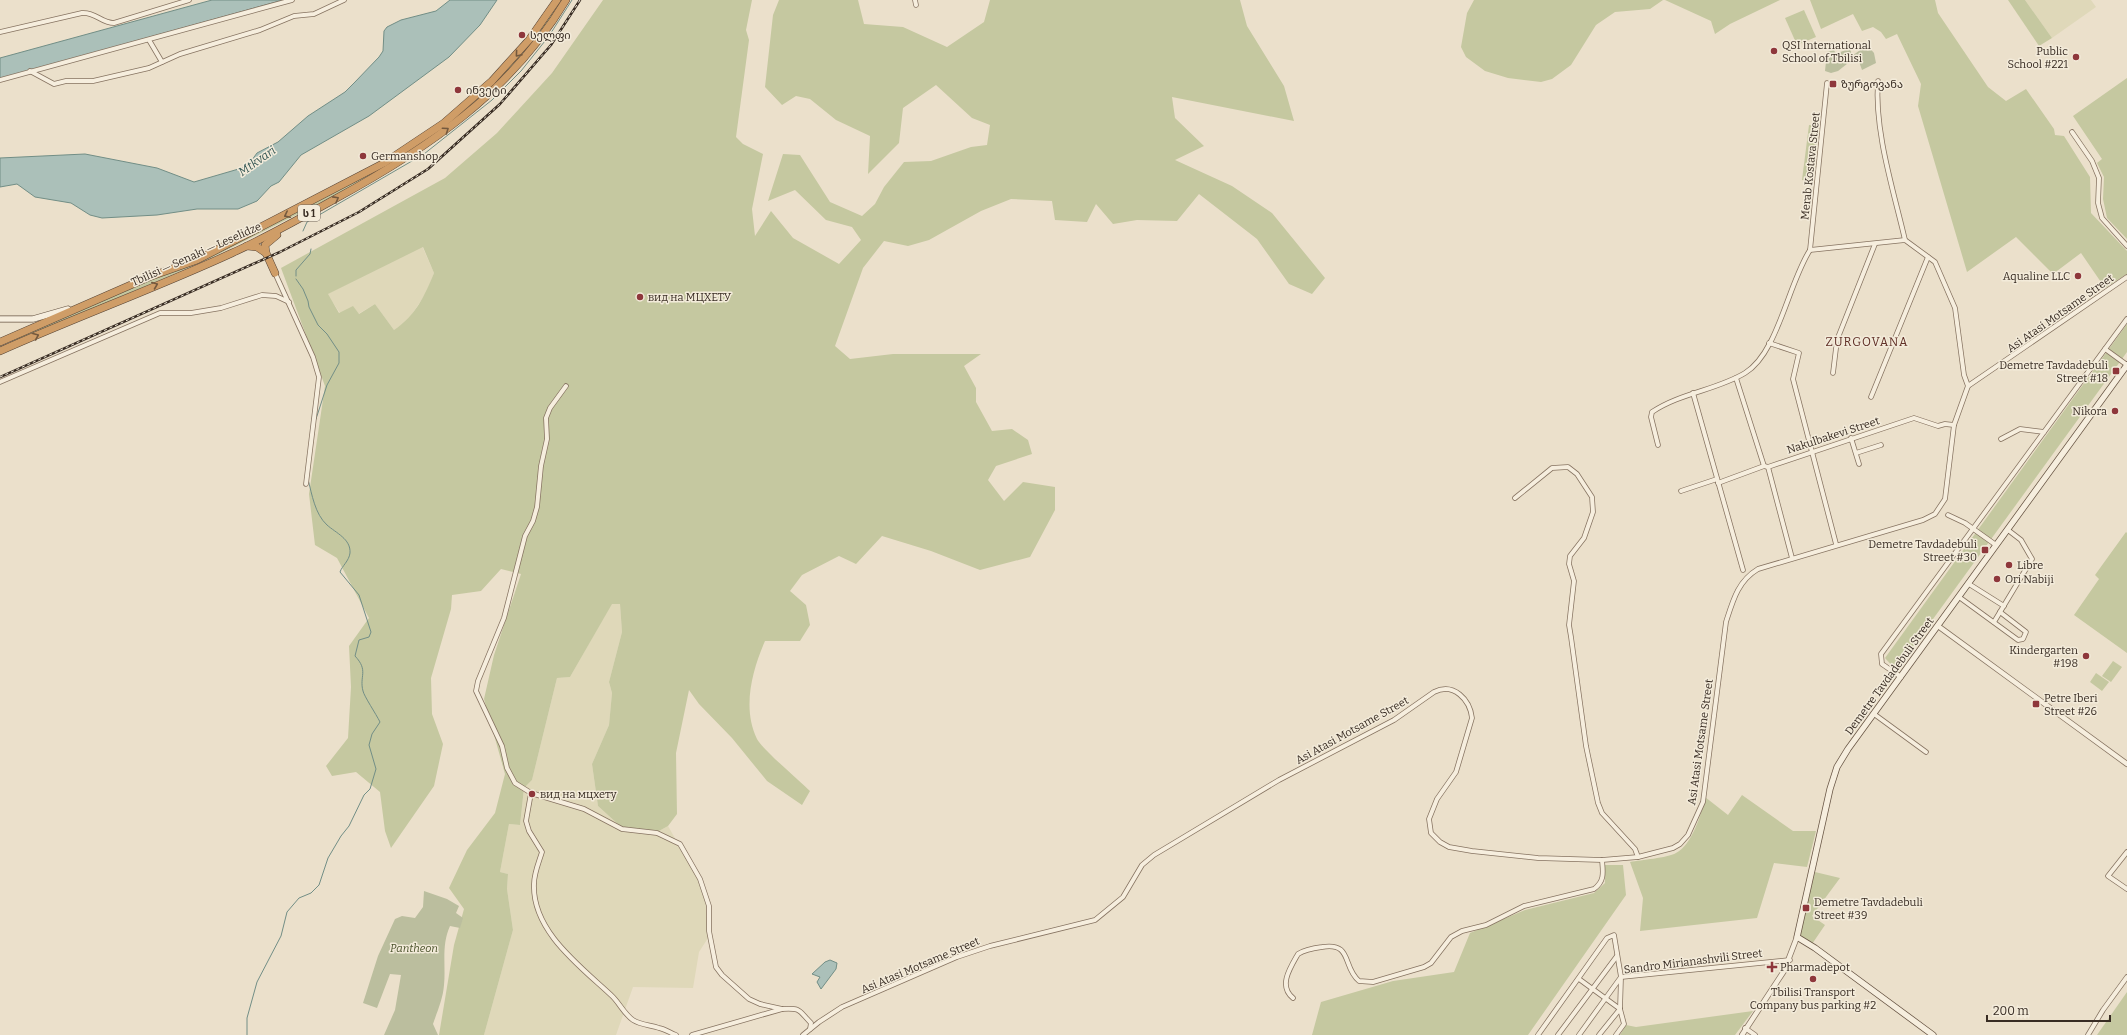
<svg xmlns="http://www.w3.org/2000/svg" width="2127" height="1035" viewBox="0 0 2127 1035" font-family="Bitter,'Noto Sans Georgian',serif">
<rect width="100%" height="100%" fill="#ebe0cb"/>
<g fill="#dfd8b9">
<path d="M2025,0h66l5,7 -44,31z"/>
<path d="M422,246l12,27 -8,20 -18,27 -14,10 -19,-26 -17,10 -18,-1 -13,-19z"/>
<path d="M612,603l8,1 2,28 -13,50 3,11 -3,32 -17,39 6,42 22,20 39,5 9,-5 37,65 3,47 -9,14 -6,36 -60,-1 -17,48h-132l29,-105 -6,-41 1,-15 -8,-2 9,-48 11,1 4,-37 8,-8 25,-102 13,-1z"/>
</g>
<g fill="#c5c8a0" fill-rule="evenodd">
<path d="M560,0h3l-18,26 -39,49 -50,45 -81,55 -166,84 -209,89 27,-15 114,-50 45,-17 187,-94 118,-86 39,-43z"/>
<path d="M603,0h149l-6,30 3,10 -13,97 7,7 20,10 -11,55 3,27 16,-25 22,27 46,26 22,-24 -9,-13 -26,-7 -31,-30 -27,11 15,-47 17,1 30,47 32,14 13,-12 9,-17 20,-25 27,-1 40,-14 16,-2 3,-20 -18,-7 -36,-33 -33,23 -4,35 -31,31 2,-38 -34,-16 -26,-21 -14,-3 -14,9 -17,-18 8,-72 6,-15h79l6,24 39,3 44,20 37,-25 6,-22h250l7,26 37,60 10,35 -122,-24 3,21 29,28 -29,14 57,26 40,27 53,65 -13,16 -23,-10 -32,-45 -58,-45 -22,27 -40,-1 -24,4 -17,-20 -9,18 -32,-2 -3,-19 -41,-2 -30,12 -52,29 -21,6 -24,-5 -21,27 -28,78 15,13 43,-5h88l-17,12 12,22v14l16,29 20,-2 16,11 4,14 -36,12 -8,14 16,21 19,-19 32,5v23l-25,47 -50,13 -49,-19 -49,-15 -26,28 -17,-8 -37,19 -12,16 16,14 4,20 -10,16h-35c-13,30 -23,67 -8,98 5,10 43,42 53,52l-8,14 -35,-24 -35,-43 -33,-34 -10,-14 -13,63 1,61 -9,12 -9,5 -16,2 -23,-7 -22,-20 -6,-42 17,-39 3,-32 -3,-11 13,-50 -2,-28h-8l-42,73 -13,1 -25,102 -8,8 -4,37 -11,-1 -9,48 8,2 -1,15 6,41 -29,105h-45l15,-90 10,-36 -15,-21 18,-38 28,-37 10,-39 -21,-75 10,-44 27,-81 -20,-5 -20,22 -29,4 -1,14 -20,69 1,36 11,30 -9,42 -43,62 -6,-17 -5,-39 -24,-20 -24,4 -6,-10 22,-28 3,-51 -2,-41 20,-28 -32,-60 -22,-13 -6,-51 16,-108 -44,-118 164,-90 52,-45 55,-60zM423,247l11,26c-10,24 -18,42 -40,57l-19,-26 -16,10 -6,-8 -14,7 -11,-19z"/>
<path d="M1474,0h189l-13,9 -35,3 -19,13 -25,40 -19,14 -11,3 -33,-4 -23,-7 -19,-14 -5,-10 6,-34z"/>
<path d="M1665,0h115l-50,24 -15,10 -4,-13z"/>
<path d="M1810,0h125l3,13 50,74 18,14 20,-12 28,40 1,6 9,1 26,41 1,36 36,38v23l-22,14 -24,-35 -28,21 -37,-37 -49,35 -49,-166 3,-22 -24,-50 -11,5 -5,-7 -8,-5 -11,4 -9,-17 -32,15z"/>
<path d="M2008,0h17l27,38 -13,8z"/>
<path d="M1804,10l12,27 -19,8 -12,-27z"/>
<path d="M2127,78v161l-20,-21 -4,-19 1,-22 -7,-14 5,-4 -29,-43z"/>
<path d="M1809,125l10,1 -7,56 -10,-2z"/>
<path d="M2127,324v28l-231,318 -11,-12z"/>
<path d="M2126,532l1,1v120l-53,-38 25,-36 -4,-4z"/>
<path d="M2113,661l9,6 -11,15 -9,-6z"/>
<path d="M2096,673l13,9 -7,9 -12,-9z"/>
<path d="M1742,795l51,36h23l-9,36 -33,-4 -17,55 -117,13 3,-33 -13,-36c11,-2 37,-4 46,-9 16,-8 26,-40 29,-56l23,18z"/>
<path d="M1604,865h19l3,30 -98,140h-216l9,-33 72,-21 61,-9 16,-39 55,-23 69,-17 11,-10z"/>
<path d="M1815,872l25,6 -28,38 13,9 -13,19 -11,-8 -1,-4z"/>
<path d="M2127,992v43h-30z"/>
<path d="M1753,1011l-18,24h-115l6,-10 10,2z"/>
</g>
<g fill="#bbbe9e">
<path d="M1867,45l7,8 2,10 -14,7 -5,-14 -19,15 -7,2 -6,-2 2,-19 7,-2 2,4 14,-6 2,8z"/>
<path d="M424,891l23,8 12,7 -3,7 7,5 -3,10 -10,-2c-9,20 -4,39 -6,59 -1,14 -7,27 -11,39l5,11h-54l11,-25 6,-35 -11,-1 -13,34 -14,-5 15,-47 17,-37 7,-3 13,2 8,-11z"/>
</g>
<g fill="#abc0b9" stroke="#728e86">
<path d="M212,0h71l-283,79v-21z"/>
<path d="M450,0h47l-17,25 -31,32 -80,59 -68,39 -22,27 -8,4 -14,15 -19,8h-41l-40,6 -55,3 -12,-3 -19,-12 -36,-6 -18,-13 -17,3v-29l85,-4 72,14 37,14 48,-14 7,-4 8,-11 21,-11 30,-26 37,-24 10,-10 24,-25 4,-6 1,-20 3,-4 14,-7 35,-9z"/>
<path d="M830,960l7,3 -1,6 -15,20 -4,-7 3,-5 -8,-3 13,-12z"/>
</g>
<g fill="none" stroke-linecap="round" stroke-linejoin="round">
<g stroke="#728e86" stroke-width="1">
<path d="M303,231l4,-9 117,-68 68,-54 29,-29 28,-35 23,-36"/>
<path d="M296,276v-6l14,-16 1,-5"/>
<path d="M296,279l7,10 5,12 1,6 9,18 9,9 12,18v11l-12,22 -11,34"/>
<path d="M247,1035v-17l10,-36 24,-46 6,-24 12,-14 12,-5 8,-8 9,-27 13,-22 8,-10 15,-31 6,-6 6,-20 -7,-24 3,-11 8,-12c-4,-8 -16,-26 -17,-31 -4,-15 6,-20 -8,-35l4,-16 10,-3 2,-5 -12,-37 -19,-23c2,-6 9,-11 10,-19 1,-14 -14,-20 -23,-28 -12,-11 -15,-30 -19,-46"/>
</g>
<defs>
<g id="minor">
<path d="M915,0l1,5"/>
<path d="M0,32l82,-19c14,-1 19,10 32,10l75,-23"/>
<path d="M149,40l13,22"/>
<path d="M30,71l24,13 12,-3h27l56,-13 31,-14 80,-24 34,-14 20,-2 30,-14"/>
<path d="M0,80l292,-80"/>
<path d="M1878,81c-4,50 16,111 27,159"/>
<path d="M2072,132l20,29 7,17 -1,25 4,15 25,28"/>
<path d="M1810,250l95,-10 30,22 20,46 9,67 4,11"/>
<path d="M275,273l38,84 6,20 -13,107"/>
<path d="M1769,343l30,10 -6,26 43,165"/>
<path d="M2105,349l22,16"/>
<path d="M1833,373l4,-33 38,-96"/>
<path d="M1736,378l28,88"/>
<path d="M0,382l160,-69h31l30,-5 41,-13 14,1 13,6"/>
<path d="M566,386l-16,22 -4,10 1,21 -6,27 -4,41 -4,14 -8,15 -21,82 -26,63 -2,10 26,55 5,22 8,15 16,10 53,16 38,20 35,4 23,11 20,35 9,27v25l7,36 6,8 27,24 11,5 22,5"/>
<path d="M1693,393l50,177"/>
<path d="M1871,397l57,-140"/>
<path d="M1851,438l8,26"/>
<path d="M2001,439l19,-10 24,3"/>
<path d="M1658,445l-7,-28 1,-5c28,-19 65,-22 93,-39 33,-20 43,-89 65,-123l17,-167"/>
<path d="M1856,453l25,-8"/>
<path d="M1768,467l24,91"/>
<path d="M1718,483l46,-17 4,1 146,-49 24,8 7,-2 9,1"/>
<path d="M1681,491l36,-12"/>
<path d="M1515,498l37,-30 16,-1 9,7 15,23 1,15 -9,26 -14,18 -1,8 5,17 -5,44 2,12 15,109 12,57 4,10 33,36 3,8"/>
<path d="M1948,515l17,8 31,22"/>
<path d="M1969,584l35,22"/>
<path d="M1959,597l59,43 5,-1 3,-7 -26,-20"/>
<path d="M1994,622l38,-63 -11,-19 -13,-10"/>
<path d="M1901,677l-19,-13 -1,-10 246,-335"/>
<path d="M1874,714l52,38"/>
<path d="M531,793l-5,28 3,10 13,21c-3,10 -8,21 -8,32 -2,47 46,82 77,111 8,7 13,19 22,25 8,5 17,5 26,8 6,1 11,5 17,7"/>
<path d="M2127,852l-19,24 19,13"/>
<path d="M1579,979l41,30"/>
<path d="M1293,998c-15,-12 -3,-30 5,-44 6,-4 16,-6 24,-7 31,-5 20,20 37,34l14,1 51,-15 7,-4 20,-26 11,-6 24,-6 38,-19 70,-17c11,-8 9,-17 8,-29"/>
<path d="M1745,1028l10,7"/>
<path d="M692,1035l90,-26c20,-1 16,1 29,14l-1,6"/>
<path d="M803,1035l16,-13 23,-15 115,-50 33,-11 105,-26 28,-23 19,-32 12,-10 125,-75 115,-60 40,-28c20,-10 36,8 38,26l-16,54 -19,27 -8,20 2,14 9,9 9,5 23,4 66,7 64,2 36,-3 35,-9 7,-4 8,-9 15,-33 23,-180c7,-22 12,-41 32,-53l165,-49 12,-6 10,-15 9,-74 14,-39 159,-109"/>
<path d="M1538,1035l69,-97 7,-3 7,42 -1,32 -21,26"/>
<path d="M1558,1035l59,-79"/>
<path d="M1579,1035l42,-58 169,-17"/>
<path d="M1616,1035l8,-11 -4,-15"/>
<path d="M2088,1035l15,-25 24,-33"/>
</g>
<g id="tertiary">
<path d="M1938,626l189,138"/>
<path d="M1742,1035l42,-64 13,-34"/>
</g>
<g id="secondary">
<path d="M0,319h33l35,-10"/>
<path d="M1933,1035l-118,-87 -18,-11 33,-148 7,-22 11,-18 279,-384"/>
</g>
<g id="motorway">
<path d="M247,246l10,1 9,6"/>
<path d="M275,273l-9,-20 -1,-8 12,-10"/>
<path d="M0,342l149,-65 48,-17 187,-97 60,-40 48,-42 37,-41 28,-40"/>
<path d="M0,351c76,-34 156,-63 232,-98 35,-16 69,-35 103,-54 92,-50 176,-107 231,-199"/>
</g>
</defs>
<use href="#minor" stroke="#867361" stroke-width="5.5"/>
<use href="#tertiary" stroke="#867361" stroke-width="6"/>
<use href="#secondary" stroke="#685544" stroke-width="7"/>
<use href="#motorway" stroke="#544234" stroke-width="8"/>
<use href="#minor" stroke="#f6eede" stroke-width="4"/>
<use href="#tertiary" stroke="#f6eede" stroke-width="4.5"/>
<use href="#secondary" stroke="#f6eede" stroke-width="5.5"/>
<use href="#motorway" stroke="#cf9d67" stroke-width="7"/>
<defs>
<path id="rail" d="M0,377l280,-125 79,-40 69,-43 72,-65 51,-59 29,-45"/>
</defs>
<use href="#rail" stroke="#382c23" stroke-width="2.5"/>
<use href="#rail" stroke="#f3ebda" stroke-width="1" stroke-dasharray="3" stroke-linecap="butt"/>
</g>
<defs><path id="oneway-chevron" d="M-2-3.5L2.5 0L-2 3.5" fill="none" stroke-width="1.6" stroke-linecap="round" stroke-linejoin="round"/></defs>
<g stroke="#74593e">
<use href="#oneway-chevron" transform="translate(518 54) rotate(130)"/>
<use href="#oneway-chevron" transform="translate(446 130) rotate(-35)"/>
<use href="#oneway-chevron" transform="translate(336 199) rotate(-29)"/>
<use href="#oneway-chevron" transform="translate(287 215) rotate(153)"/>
<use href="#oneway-chevron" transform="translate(155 285) rotate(-22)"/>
<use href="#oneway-chevron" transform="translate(36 336) rotate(-23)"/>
</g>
<g fill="#8e373b" stroke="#f3ebda" stroke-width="1.5">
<circle cx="522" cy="35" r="4"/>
<circle cx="1774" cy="51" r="4"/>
<circle cx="2076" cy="57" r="4"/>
<rect x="1829" y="80" width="8" height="8" rx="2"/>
<circle cx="458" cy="90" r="4"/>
<circle cx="363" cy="156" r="4"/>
<circle cx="2078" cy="276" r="4"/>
<circle cx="640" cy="297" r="4"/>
<rect x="2112" y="367" width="8" height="8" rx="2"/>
<circle cx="2115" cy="411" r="4"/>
<rect x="1981" y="546" width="8" height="8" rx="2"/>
<circle cx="2009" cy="565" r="4"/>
<circle cx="1997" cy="579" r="4"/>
<circle cx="2086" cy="656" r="4"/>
<rect x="2032" y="700" width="8" height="8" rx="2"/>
<circle cx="532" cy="794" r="4"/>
<rect x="1802" y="904" width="8" height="8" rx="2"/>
<path d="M1770 961h4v4h4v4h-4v4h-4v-4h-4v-4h4z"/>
<circle cx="1813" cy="979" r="4"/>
</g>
<g text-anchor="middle" stroke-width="3" stroke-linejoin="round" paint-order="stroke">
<rect fill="#f3ebda" stroke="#70655a" stroke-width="1" x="298" y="205" width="22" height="16" rx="3"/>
<g font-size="10" font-weight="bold" fill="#382c23">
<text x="309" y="217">ს 1</text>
</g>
<g font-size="11" fill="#382c23" stroke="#f3ebda" text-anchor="start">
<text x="530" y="39">სელფი</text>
<text x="1782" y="49">QSI International<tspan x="1782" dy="13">School of Tbilisi</tspan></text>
<text x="2068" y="55" text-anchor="end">Public<tspan x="2068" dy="13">School #221</tspan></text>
<text x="1841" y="88">ზურგოვანა</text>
<text x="466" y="94">ინვეტი</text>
<text x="371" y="160">Germanshop</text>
<text x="2070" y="280" text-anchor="end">Aqualine LLC</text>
<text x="648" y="301">вид на МЦХЕТУ</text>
<text x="2108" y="369" text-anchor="end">Demetre Tavdadebuli<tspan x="2108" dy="13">Street #18</tspan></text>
<text x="2107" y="415" text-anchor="end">Nikora</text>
<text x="1977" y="548" text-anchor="end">Demetre Tavdadebuli<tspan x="1977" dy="13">Street #30</tspan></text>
<text x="2017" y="569">Libre</text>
<text x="2005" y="583">Ori Nabiji</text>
<text x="2078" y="654" text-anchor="end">Kindergarten<tspan x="2078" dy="13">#198</tspan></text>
<text x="2044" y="702">Petre Iberi<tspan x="2044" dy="13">Street #26</tspan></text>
<text x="540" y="798">вид на мцхету</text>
<text x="1814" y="906">Demetre Tavdadebuli<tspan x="1814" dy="13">Street #39</tspan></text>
<text x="1780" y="971">Pharmadepot</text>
<text x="1813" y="996" text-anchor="middle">Tbilisi Transport<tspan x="1813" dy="13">Company bus parking #2</tspan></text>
</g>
<g font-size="11" fill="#382c23" stroke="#f3ebda">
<text transform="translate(1810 166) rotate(-84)" y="4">Merab Kostava Street</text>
<text transform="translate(196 254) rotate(-24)" y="4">Tbilisi — Senaki — Leselidze</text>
<text transform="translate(2060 313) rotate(-35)" y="4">Asi Atasi Motsame Street</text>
<text transform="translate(1833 435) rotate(-18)" y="4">Nakulbakevi Street</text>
<text transform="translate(1889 676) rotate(-54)" y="4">Demetre Tavdadebuli Street</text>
<text transform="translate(1352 730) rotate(-29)" y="4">Asi Atasi Motsame Street</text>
<text transform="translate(1700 742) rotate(-82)" y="4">Asi Atasi Motsame Street</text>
<text transform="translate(1693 961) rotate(-7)" y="4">Sandro Mirianashvili Street</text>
<text transform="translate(920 965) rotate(-23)" y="4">Asi Atasi Motsame Street</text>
</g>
<g font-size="11" font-style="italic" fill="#4a522b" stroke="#f3ebda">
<text x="414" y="952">Pantheon</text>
</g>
<g font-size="12" font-style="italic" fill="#345653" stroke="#f3ebda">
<text transform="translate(257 161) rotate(-35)" y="4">Mtkvari</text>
</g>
<g font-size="12" letter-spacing="1" fill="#603027" stroke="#f3ebda">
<text x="1867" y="346">ZURGOVANA</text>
</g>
</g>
<path d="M1987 1015v6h123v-6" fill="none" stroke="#382c23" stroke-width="2"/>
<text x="1993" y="1015" font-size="12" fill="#382c23" stroke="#f3ebda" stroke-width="3" paint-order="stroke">200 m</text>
</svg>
